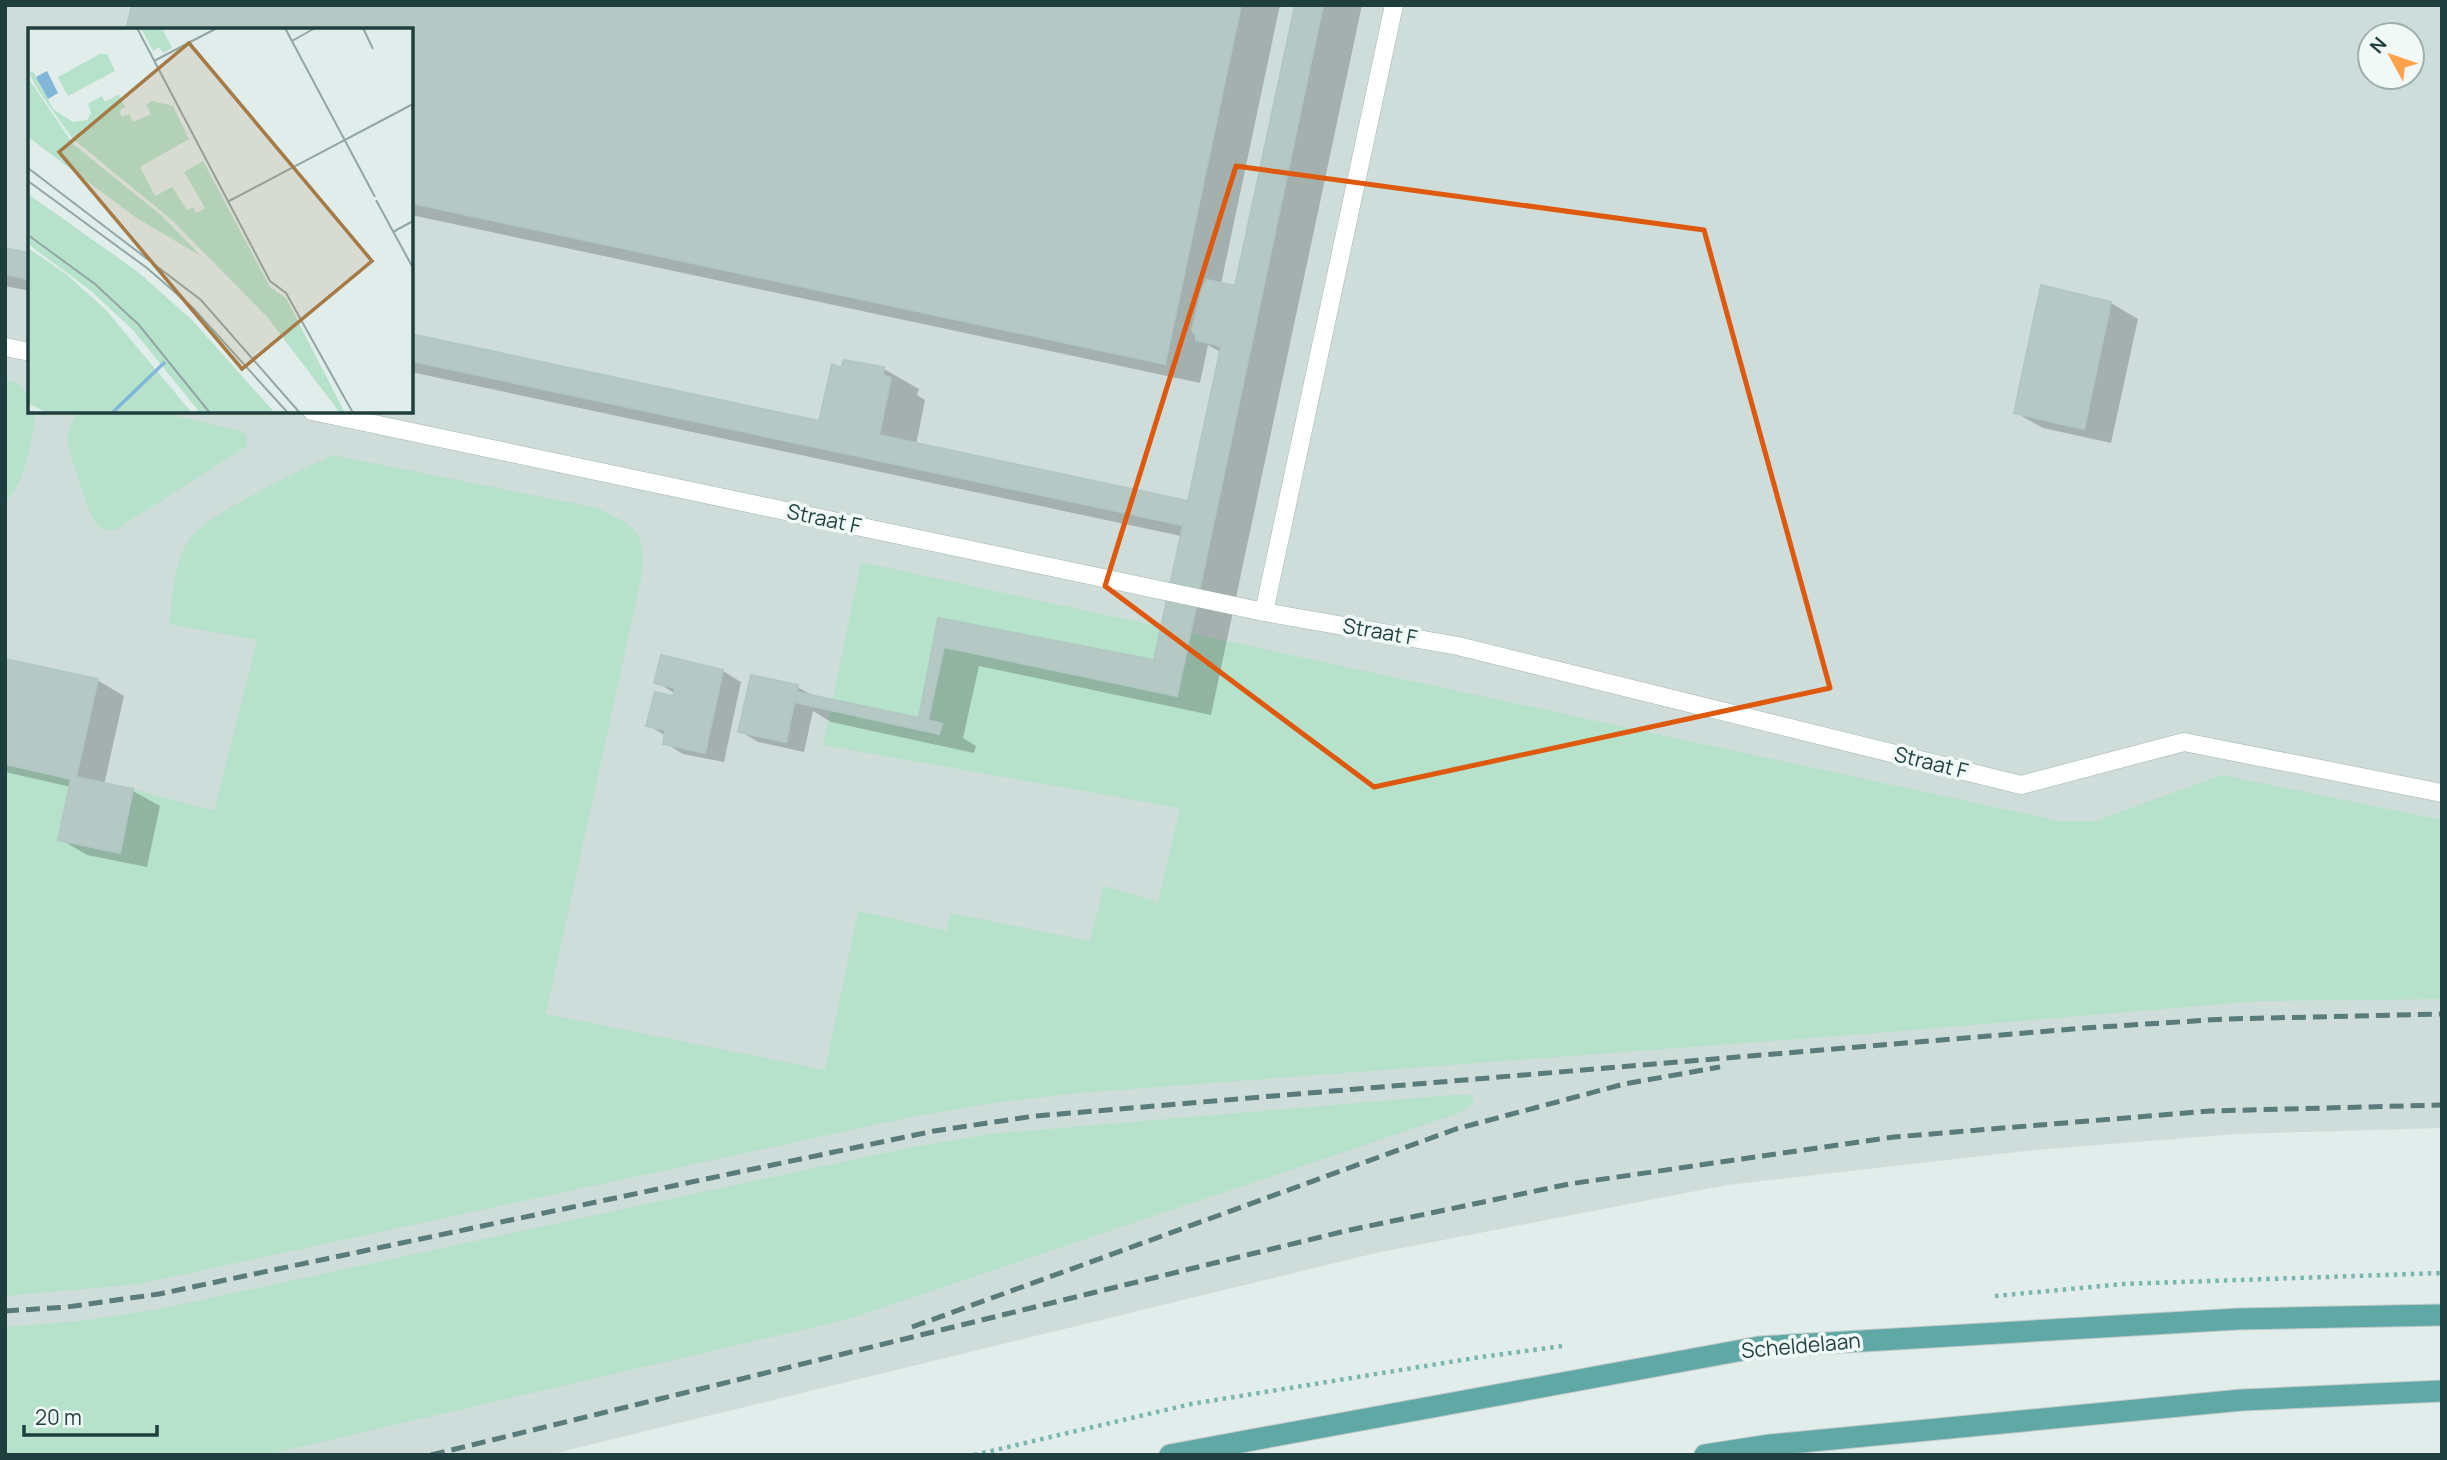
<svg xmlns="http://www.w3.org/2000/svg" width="2447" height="1460" viewBox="0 0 2447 1460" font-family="Manrope,sans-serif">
<rect width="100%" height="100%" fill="#e0edea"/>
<path fill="#ceddda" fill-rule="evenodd" d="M5,5h2437v1123l-206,6 -201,16 -308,35 -351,68 -828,202h-543zM30,30h381v381h-381zM2370,35h42v42h-42z"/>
<g fill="#b6e1cb">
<path d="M5,379l13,4 12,14v14h6v3c-6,31 -9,66 -31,89z"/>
<path d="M81,411h74l85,20 7,4v11l-130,83c-7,2 -14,3 -20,-4 -7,-7 -29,-74 -29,-84 0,-12 4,-23 13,-30z"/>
<path d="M332,455l265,53c39,18 51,25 44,71l-95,435 279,56 33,-159 89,20 3,-18 140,28 14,-55 54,16 22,-94 -357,-63 38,-183 1198,259h36l127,-46 220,45v179l-185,2 -393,33 -787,59 -85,10 -85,15 -768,166 -134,12v-533l66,16 -13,61 62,13 13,-64 81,22 43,-171 -88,-16c4,-27 4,-61 20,-84 17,-27 111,-68 143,-85z"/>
<path d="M1453,1095h18l3,8 -15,10 -610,206 -584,136h-260v-128l75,-6 75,-11 757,-163 77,-13z"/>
</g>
<g fill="#0003">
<path d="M133,5h1147l-59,279 16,4 60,-283h65l-151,710 -232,-49 -16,72 13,8 -2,7 -143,-31 -18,-11 -9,41 -46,-10 -18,-11 57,-44 19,10 104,23 20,-100 216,42 25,-126 -770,-164v-36l409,87 25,-61 39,7 35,20 -2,6 8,5 -9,45 274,58 32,-150 -14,-8 -8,38 -789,-168v-185z"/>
<path d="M5,250l25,5v36l-25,-5z"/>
<path d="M2042,287l69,16 27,16 -27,124 -68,-15 -27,-15z"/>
<path d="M5,660l92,20 27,16 -20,89 29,6 27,15 -13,61 -60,-12 -27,-16 11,-52 -66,-15z"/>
<path d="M723,671l18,11 -17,80 -41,-8 -18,-11 1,-7 -18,-11 27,-27 1,-4 -20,-12z"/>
</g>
<g fill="#b5c8c4" stroke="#b1c7c3" stroke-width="2">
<path d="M132,5h1109l-76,359 -754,-161v-173h-285z"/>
<path d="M1295,5h28l-146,691 -233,-49 -16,73 14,4 -3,10 -145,-32 2,-10 123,26 19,-100 216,42 67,-314 -25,-6v-4l-4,-6 10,-40 5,-10 28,6z"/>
<path d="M5,248l25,5v27l-25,-6z"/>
<path d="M2041,285l70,17 -27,127 -70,-16z"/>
<path d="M411,334l408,87 13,-57 9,4 3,-8 40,7 -1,8 8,3 -12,57 309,66 -6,24 -771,-164z"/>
<path d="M661,655l62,15 -18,83 -42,-9 2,-14 -19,-4 9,-34 18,4 2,-8 -21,-5z"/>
<path d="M5,659l93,20 -22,98 57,12 -13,64 -62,-13 13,-61 -66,-15z"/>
<path d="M751,675l47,10 -12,57 -48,-10z"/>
</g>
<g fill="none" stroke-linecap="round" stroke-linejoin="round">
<defs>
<g id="service">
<path d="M5,347l25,5"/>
<path d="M312,411l952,201 194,34 563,139 163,-43 258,51"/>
<path d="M1264,612l130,-607"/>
</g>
<g id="primary">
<path d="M1170,1455l589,-108 479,-28 204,-4"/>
<path d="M1705,1455l65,-10 472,-45 200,-9"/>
</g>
</defs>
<use href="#service" stroke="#a2b5b3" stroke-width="19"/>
<use href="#primary" stroke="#c0c9c9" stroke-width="23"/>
<g stroke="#7cb4b0" stroke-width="4.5" stroke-dasharray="3.5 5" stroke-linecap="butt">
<path d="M1995,1296l128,-12 319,-11"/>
<path d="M974,1455l217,-51 290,-47 82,-11"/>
</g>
<use href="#service" stroke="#fff" stroke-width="18"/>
<use href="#primary" stroke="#5fa8a6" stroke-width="21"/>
<g stroke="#597b7a" stroke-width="5" stroke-dasharray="14 7" stroke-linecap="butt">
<path d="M5,1311l62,-4 92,-13 775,-163 101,-15 1049,-88 141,-9 217,-5"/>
<path d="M912,1327l544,-198 168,-45 96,-17"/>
<path d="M431,1455l914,-224 224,-47 325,-47 316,-26 232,-6"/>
</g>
</g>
<path fill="none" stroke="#de580e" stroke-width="5" stroke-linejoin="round" d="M1236,166l468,64 126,458 -456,99 -269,-201z"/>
<g text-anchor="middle" stroke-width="7" stroke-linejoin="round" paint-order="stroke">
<g font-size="21" fill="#1e3f3e" stroke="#f1f9f7">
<text transform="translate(824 519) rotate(12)" y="7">Straat F</text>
<text transform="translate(1380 632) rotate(10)" y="7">Straat F</text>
<text transform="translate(1931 763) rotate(14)" y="7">Straat F</text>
<text transform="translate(1801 1346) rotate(-5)" y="7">Scheldelaan</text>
</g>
</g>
<g transform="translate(28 28)">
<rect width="385" height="385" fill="#e0edea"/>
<path d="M113,0h21l10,20 -9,5 -4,-6 -6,4zM72,26h7l8,17 -47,25 -10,-19zM5,43l20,38 20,13 14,-2 4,-7 -3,-9 14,-8 3,6 14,-8 6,13 -6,4 3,6 7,-3 4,8 18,-8 -5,-9 6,-4 21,5 16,33 -49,28 15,29 17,-9 15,23 6,-3 3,6 9,-5 -21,-36 19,-11 67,126 16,11 59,115h-5l-72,-95 -96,-98 -100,-82 -34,-48 -9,-17zM0,50l45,66 89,72 39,40 -66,-39 -107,-80zM0,166l110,78 54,48 83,93h-75l-67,-83 -43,-40 -62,-46zM0,220l38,26 40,36 86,103h-145l-19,-10z" fill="#b6e1cb"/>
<path d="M19,43l11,22 -10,6 -12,-22z" fill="#81b6d9"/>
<path fill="none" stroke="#81b6d9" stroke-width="3.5" d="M84,385l53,-51"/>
<path fill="none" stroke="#92a7a5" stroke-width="2" d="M109,0l133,253 16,12 67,120M257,0l90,169M335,0l10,21M264,13l23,-13M126,33l63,-33M0,140l173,132 99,113M0,153l119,87 46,40 95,105M348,172l37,68M201,173l184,-97M365,204l20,-11M0,207l67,49 44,41 71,88"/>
<path fill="#a57a46" fill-opacity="0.15" stroke="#a57a46" stroke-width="3.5" d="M161,15l183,218 -130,108 -183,-217z"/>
<rect width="385" height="385" fill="none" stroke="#1e3f3e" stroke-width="3.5"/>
</g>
<rect width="2447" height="1460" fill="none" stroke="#1e3f3e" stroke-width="14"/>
<g transform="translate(2391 56) rotate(310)"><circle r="33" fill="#f1f9f7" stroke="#9dafad" stroke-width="2"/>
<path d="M0-5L12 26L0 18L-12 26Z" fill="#ffa24b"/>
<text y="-10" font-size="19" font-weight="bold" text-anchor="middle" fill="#1e3f3e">N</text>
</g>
<path d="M24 1425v10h133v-10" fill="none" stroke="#1e3f3e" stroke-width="3.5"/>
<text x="35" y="1425" font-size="21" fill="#1e3f3e" stroke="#f1f9f7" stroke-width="5" paint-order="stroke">20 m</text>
</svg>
